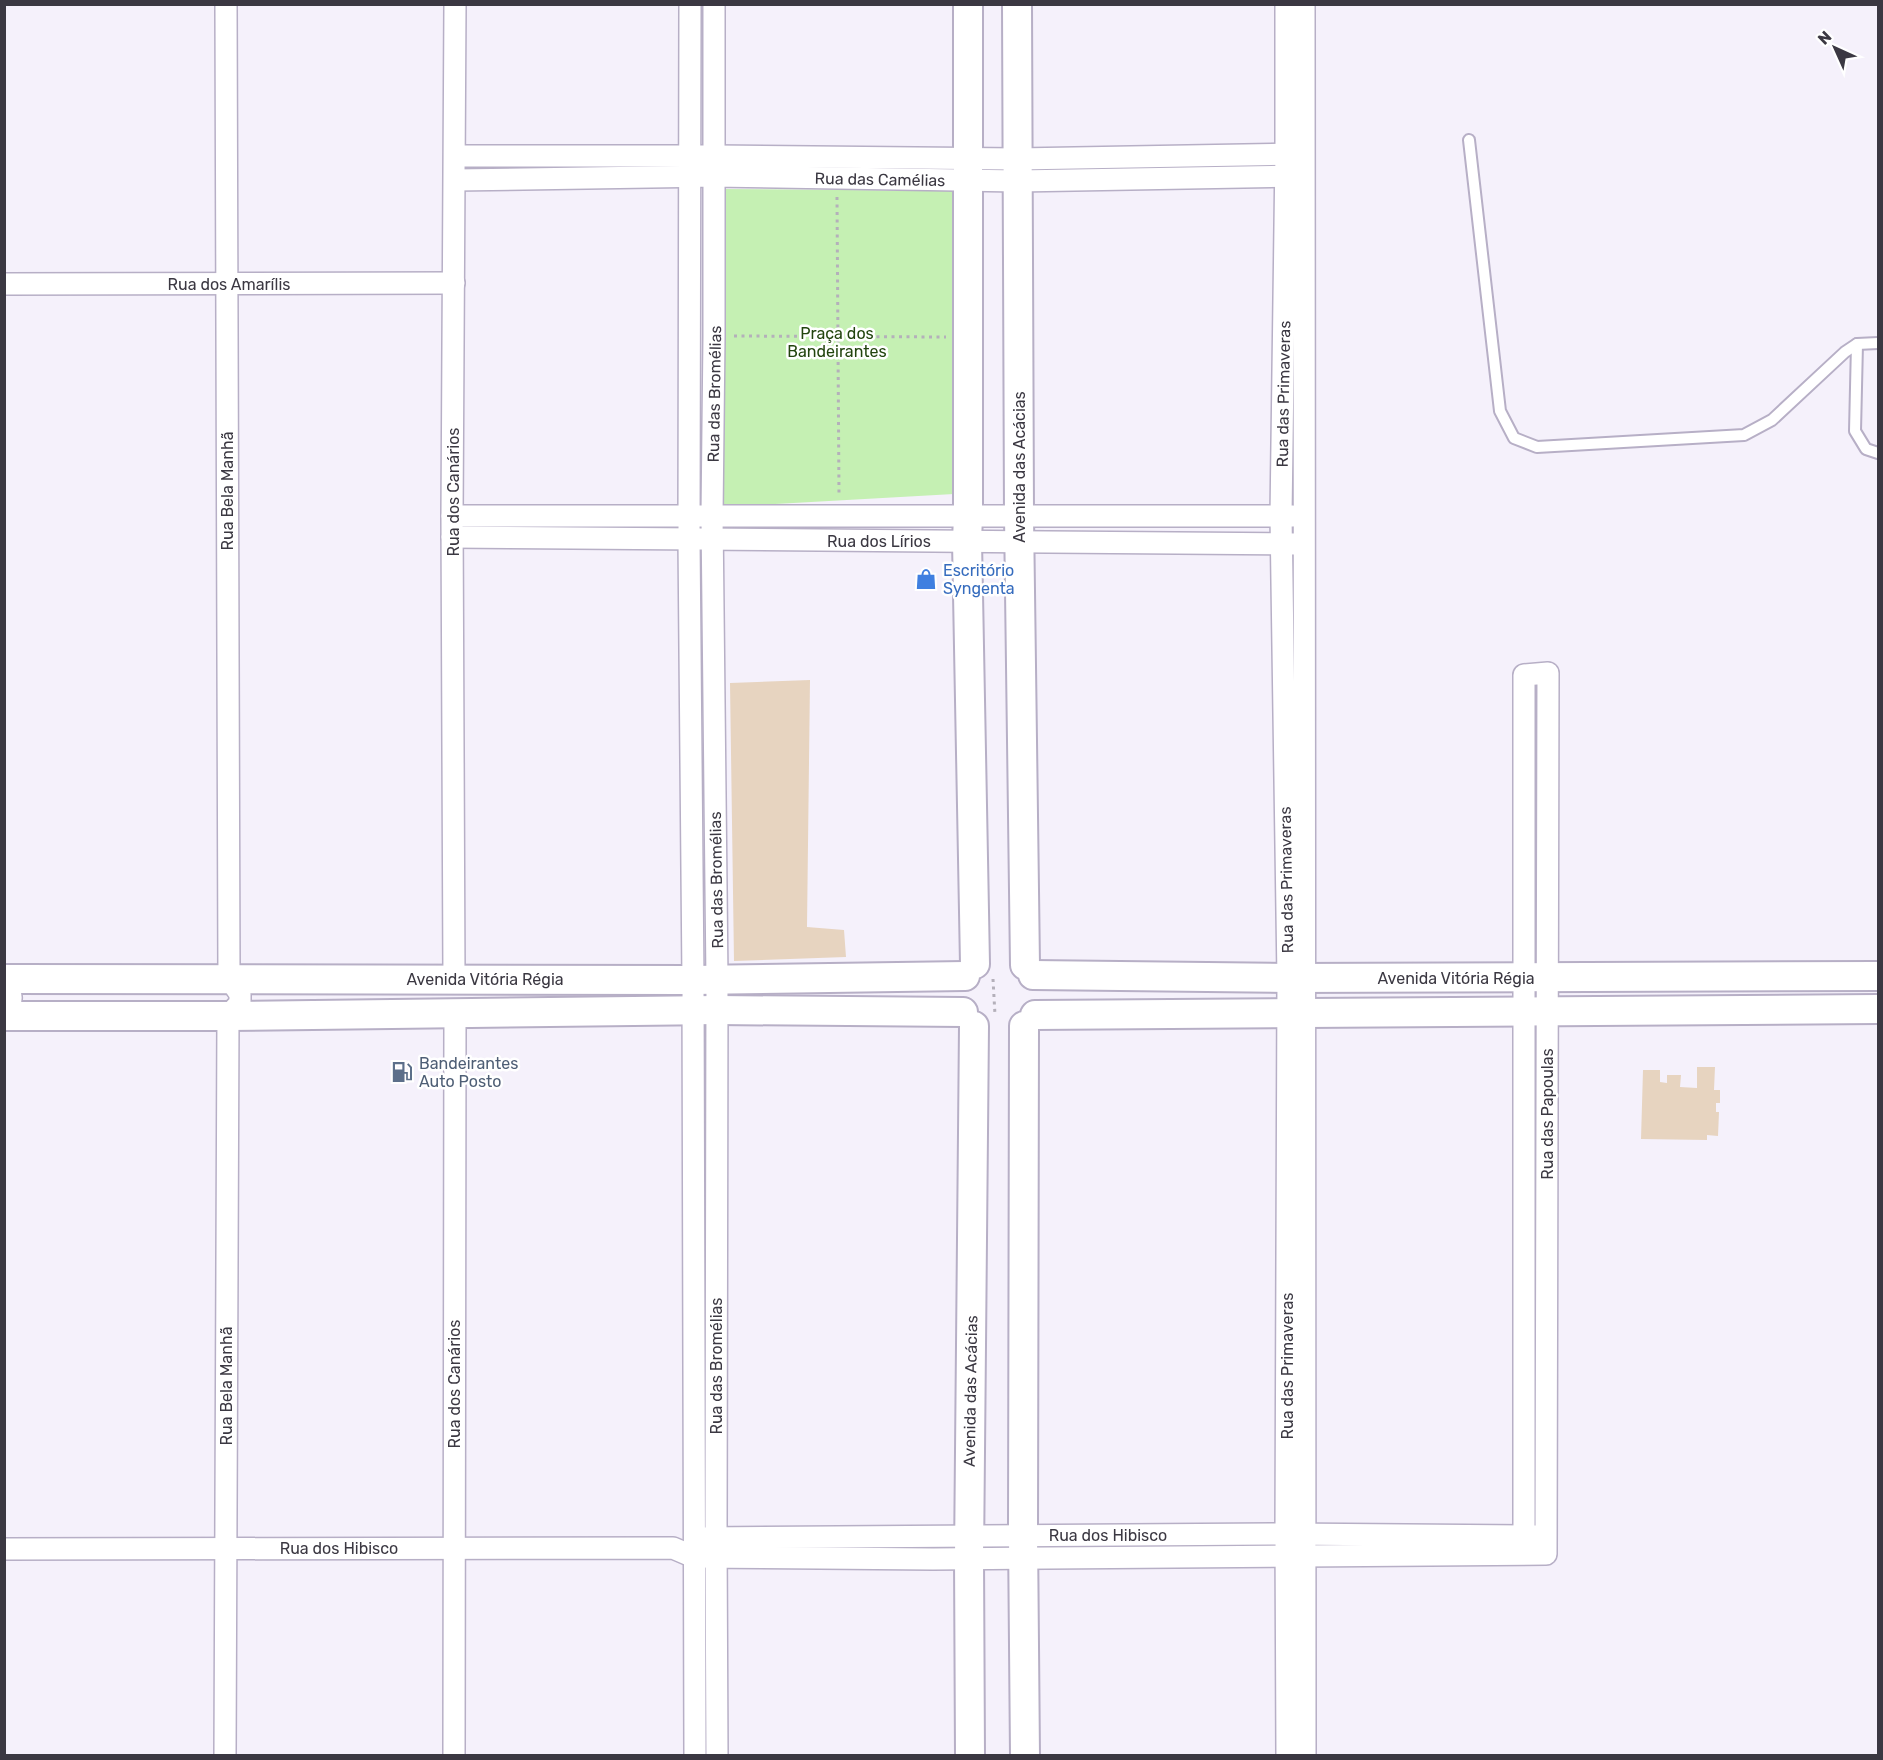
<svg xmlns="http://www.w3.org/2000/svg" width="1883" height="1760" viewBox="0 0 1883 1760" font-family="Rubik,sans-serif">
<rect width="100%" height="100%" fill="#f5f1fb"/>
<path fill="#c5f0b3" d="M722,189l231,2 1,303 -233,13z"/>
<g fill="#e7d4c0">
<path d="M810,680l-3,247 37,3 2,27 -112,4 -4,-278z"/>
<path d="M1697,1067h18l-1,23h6v13h-4v9h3l-1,24 -11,-1v5l-66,-1 2,-69h17v12l7,1v-8h14l-1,12 17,1z"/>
</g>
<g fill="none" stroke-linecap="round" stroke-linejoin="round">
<defs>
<g id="lane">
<path d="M1469,140l31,271 14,27 23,9 207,-12 28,-15 73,-68 12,-8 21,-1"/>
<path d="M1857,344l-2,87 11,18 12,4"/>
</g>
<g id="street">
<path d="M226,4l3,974"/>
<path d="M690,4l-1,535 4,441 2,776"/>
<path d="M714,4v332l-2,180 5,464 -1,558 1,218"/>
<path d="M1286,4v150l-5,362 7,462 -2,556 1,222"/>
<path d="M1304,4l1,1752"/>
<path d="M455,156h260l303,3 280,-5"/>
<path d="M455,180l259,-4 304,5 280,-5"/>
<path d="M4,284l450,-1"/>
<path d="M452,516h841"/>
<path d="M452,537l844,7"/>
<path d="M454,979l-2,-463 3,-512"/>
<path d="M4,984c9,9 10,18 0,27"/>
<path d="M228,1016l12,-13v-9l-11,-16"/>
<path d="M704,1538l582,-4 253,2"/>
<path d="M4,1549l669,-1 21,9 239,2 613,-5 2,-881 -24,2v879"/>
<path d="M225,1756l3,-740"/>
<path d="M454,1756l1,-744"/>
</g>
<g id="secondary">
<path d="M968,4v512l-1,25 8,423"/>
<path d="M1017,4l2,512 6,449"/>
<path d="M1033,975l255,3 590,-2"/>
<path d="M4,979l689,1 272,-4"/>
<path d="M1035,1015l843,-6"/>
<path d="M4,1016h224l489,-6 246,2"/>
<path d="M1024,1026l-1,509 2,221"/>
<path d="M970,1756l-1,-198 5,-532"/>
</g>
</defs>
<use href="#lane" stroke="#b7afc6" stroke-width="14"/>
<use href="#street" stroke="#b7afc6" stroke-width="24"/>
<use href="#secondary" stroke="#b7afc6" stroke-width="32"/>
<g stroke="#b4b0ba" stroke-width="3" stroke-dasharray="3 4.5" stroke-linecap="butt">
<path d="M837,197l2,299"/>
<path d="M734,336l212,1"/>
<path d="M993,979l2,36"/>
</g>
<use href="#lane" stroke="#fff" stroke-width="10"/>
<use href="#street" stroke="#fff" stroke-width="21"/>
<use href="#secondary" stroke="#fff" stroke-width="28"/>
</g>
<defs>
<symbol id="shop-bare" viewBox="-9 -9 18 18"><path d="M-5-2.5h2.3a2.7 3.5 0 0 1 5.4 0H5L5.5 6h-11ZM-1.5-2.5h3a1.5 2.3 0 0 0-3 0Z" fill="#3f7fe0" stroke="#fff" stroke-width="2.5" paint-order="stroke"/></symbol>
<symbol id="fuel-bare" viewBox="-9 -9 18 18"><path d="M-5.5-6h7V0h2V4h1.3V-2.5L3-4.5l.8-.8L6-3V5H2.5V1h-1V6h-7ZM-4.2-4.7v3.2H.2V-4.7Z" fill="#5c6f8a" stroke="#fff" stroke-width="2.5" paint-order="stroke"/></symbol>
</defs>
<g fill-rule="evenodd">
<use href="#shop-bare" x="911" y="564" width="30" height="30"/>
<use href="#fuel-bare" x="387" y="1057" width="30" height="30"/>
</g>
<g text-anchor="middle" stroke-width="5" stroke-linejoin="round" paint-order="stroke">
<g font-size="16" fill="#3b3842" stroke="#fff">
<text transform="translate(880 179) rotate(1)" y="6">Rua das Camélias</text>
<text x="229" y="290">Rua dos Amarílis</text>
<text transform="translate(714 394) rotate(-89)" y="6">Rua das Bromélias</text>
<text transform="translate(1283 394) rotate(-89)" y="6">Rua das Primaveras</text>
<text transform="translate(1019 467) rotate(-90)" y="6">Avenida das Acácias</text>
<text transform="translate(227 491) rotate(-90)" y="6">Rua Bela Manhã</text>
<text transform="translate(453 492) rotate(-90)" y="6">Rua dos Canários</text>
<text x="879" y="547">Rua dos Lírios</text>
<text transform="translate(716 880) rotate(-91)" y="6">Rua das Bromélias</text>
<text transform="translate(1286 880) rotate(-91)" y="6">Rua das Primaveras</text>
<text x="1456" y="984">Avenida Vitória Régia</text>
<text x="485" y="985">Avenida Vitória Régia</text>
<text transform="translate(1547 1114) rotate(-90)" y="6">Rua das Papoulas</text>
<text transform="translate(716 1366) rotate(-90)" y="6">Rua das Bromélias</text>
<text transform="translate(1287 1366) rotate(-90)" y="6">Rua das Primaveras</text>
<text transform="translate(454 1384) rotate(-90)" y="6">Rua dos Canários</text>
<text transform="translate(226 1386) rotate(-90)" y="6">Rua Bela Manhã</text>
<text transform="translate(970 1391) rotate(-89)" y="6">Avenida das Acácias</text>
<text x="1108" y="1541">Rua dos Hibisco</text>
<text x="339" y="1554">Rua dos Hibisco</text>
</g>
<g font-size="16" fill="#22440e" stroke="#fff">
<text x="837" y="339">Praça dos<tspan x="837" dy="18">Bandeirantes</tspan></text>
</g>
<g font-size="16" fill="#366cbe" stroke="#fff" text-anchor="start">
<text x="943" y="576">Escritório<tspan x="943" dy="18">Syngenta</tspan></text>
</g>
<g font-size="16" fill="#4e5e75" stroke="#fff" text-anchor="start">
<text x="419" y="1069">Bandeirantes<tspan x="419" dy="18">Auto Posto</tspan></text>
</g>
</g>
<rect width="1883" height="1760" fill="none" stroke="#3b3842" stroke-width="12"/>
<g transform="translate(1835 48) rotate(315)" stroke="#ffffff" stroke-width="4.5" paint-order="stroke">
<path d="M0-4.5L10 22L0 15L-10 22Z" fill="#3b3842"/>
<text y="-9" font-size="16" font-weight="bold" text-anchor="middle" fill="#3b3842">N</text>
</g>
</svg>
